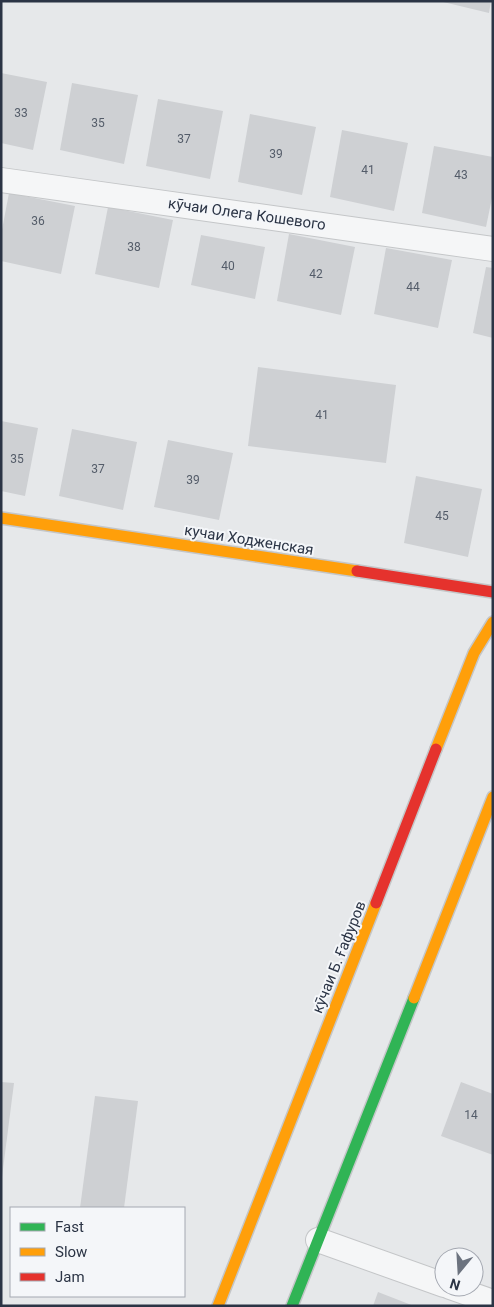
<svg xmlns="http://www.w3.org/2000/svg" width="494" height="1307" viewBox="0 0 494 1307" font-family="Roboto,sans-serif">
<rect width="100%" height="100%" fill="#e6e8ea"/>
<g fill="#ced0d3">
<path d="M439,1h52l-2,12z"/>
<path d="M1,73l46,9 -14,68 -32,-7z"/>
<path d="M72,83l66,12 -14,69 -64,-14z"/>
<path d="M158,99l65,12 -13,68 -64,-13z"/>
<path d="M250,114l66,13 -14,68 -64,-13z"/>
<path d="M342,130l66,13 -14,68 -64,-14z"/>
<path d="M434,146l59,11v36l-7,34 -64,-14z"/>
<path d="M9,193l66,13 -14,68 -60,-13v-26z"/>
<path d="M108,207l65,13 -14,68 -64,-14z"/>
<path d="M289,234l66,13 -14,68 -64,-14z"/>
<path d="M201,235l64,12 -10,52 -64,-14z"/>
<path d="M386,248l66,12 -14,68 -64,-14z"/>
<path d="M486,267l7,1v70l-20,-5z"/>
<path d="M258,367l138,18 -10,78 -138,-17z"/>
<path d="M1,421l37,7 -13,68 -24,-5z"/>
<path d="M72,429l65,13 -14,68 -64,-14z"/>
<path d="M168,440l65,13 -14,67 -65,-13z"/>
<path d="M416,476l66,13 -14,68 -64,-14z"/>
<path d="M1,1082l13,1 -12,94h-1z"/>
<path d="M461,1082l32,12v61l-52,-19z"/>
<path d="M95,1096l43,5 -14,107h-44z"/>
<path d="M378,1292l36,14h-41z"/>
</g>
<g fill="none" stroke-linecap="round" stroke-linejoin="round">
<defs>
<g id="street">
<path d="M1,180l492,69"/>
<path d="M318,1240l126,45"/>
<path d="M450,1287l43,15"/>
</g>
<path id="fast" d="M292,1306l122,-308"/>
<g id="slow">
<path d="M1,518l356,53"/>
<path d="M436,749l38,-96 19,-31"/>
<path d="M414,998l79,-201"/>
<path d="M218,1306l158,-403"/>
</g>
<g id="jam">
<path d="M357,571l136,21"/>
<path d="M376,903l60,-154"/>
</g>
</defs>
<use href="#street" stroke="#c4c6c8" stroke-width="26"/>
<use href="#fast" stroke="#c4c6c8" stroke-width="14"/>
<use href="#slow" stroke="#c4c6c8" stroke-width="14"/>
<use href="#jam" stroke="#c4c6c8" stroke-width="14"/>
<use href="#street" stroke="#f5f6f7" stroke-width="24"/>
<use href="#fast" stroke="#30b455" stroke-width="11"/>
<use href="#slow" stroke="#ff9f0a" stroke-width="11"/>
<use href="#jam" stroke="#e5322d" stroke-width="11"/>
</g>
<g text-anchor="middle" stroke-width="4" stroke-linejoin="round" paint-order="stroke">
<g font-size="12" fill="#545c69">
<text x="21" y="117">33</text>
<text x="98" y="127">35</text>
<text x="184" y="143">37</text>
<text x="276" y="158">39</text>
<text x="368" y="174">41</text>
<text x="461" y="179">43</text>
<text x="38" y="225">36</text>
<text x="134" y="251">38</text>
<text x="228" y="270">40</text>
<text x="316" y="278">42</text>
<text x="413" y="291">44</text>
<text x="322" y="419">41</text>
<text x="17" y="463">35</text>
<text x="98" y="473">37</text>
<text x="193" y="484">39</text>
<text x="442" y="520">45</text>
<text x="471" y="1119">14</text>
</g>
<g font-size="15" fill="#2b3445" stroke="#f4f6f9">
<text transform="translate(247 214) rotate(8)" y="5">кӯчаи Олега Кошевого</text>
<text transform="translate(249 540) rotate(9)" y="5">кучаи Ходженская</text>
<text transform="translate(339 957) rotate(-68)" y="5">кӯчаи Б. Ғафуров</text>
</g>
</g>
<rect width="494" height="1307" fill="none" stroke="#2b3445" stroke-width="5"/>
<rect x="10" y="1207" width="175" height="90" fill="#f4f6f9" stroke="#a4a8b1"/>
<rect x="20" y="1223" width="25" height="8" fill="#30b455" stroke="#a4a8b1"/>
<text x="55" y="1232" font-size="15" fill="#2b3445">Fast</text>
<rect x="20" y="1248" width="25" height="8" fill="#ff9f0a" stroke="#a4a8b1"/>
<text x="55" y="1257" font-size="15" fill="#2b3445">Slow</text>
<rect x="20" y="1273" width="25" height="8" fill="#e5322d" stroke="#a4a8b1"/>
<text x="55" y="1282" font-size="15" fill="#2b3445">Jam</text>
<g transform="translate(459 1272) rotate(198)"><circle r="24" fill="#f4f6f9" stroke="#a4a8b1"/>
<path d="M0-4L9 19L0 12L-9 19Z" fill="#6c737f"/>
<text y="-8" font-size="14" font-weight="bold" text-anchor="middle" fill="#2b3445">N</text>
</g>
</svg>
